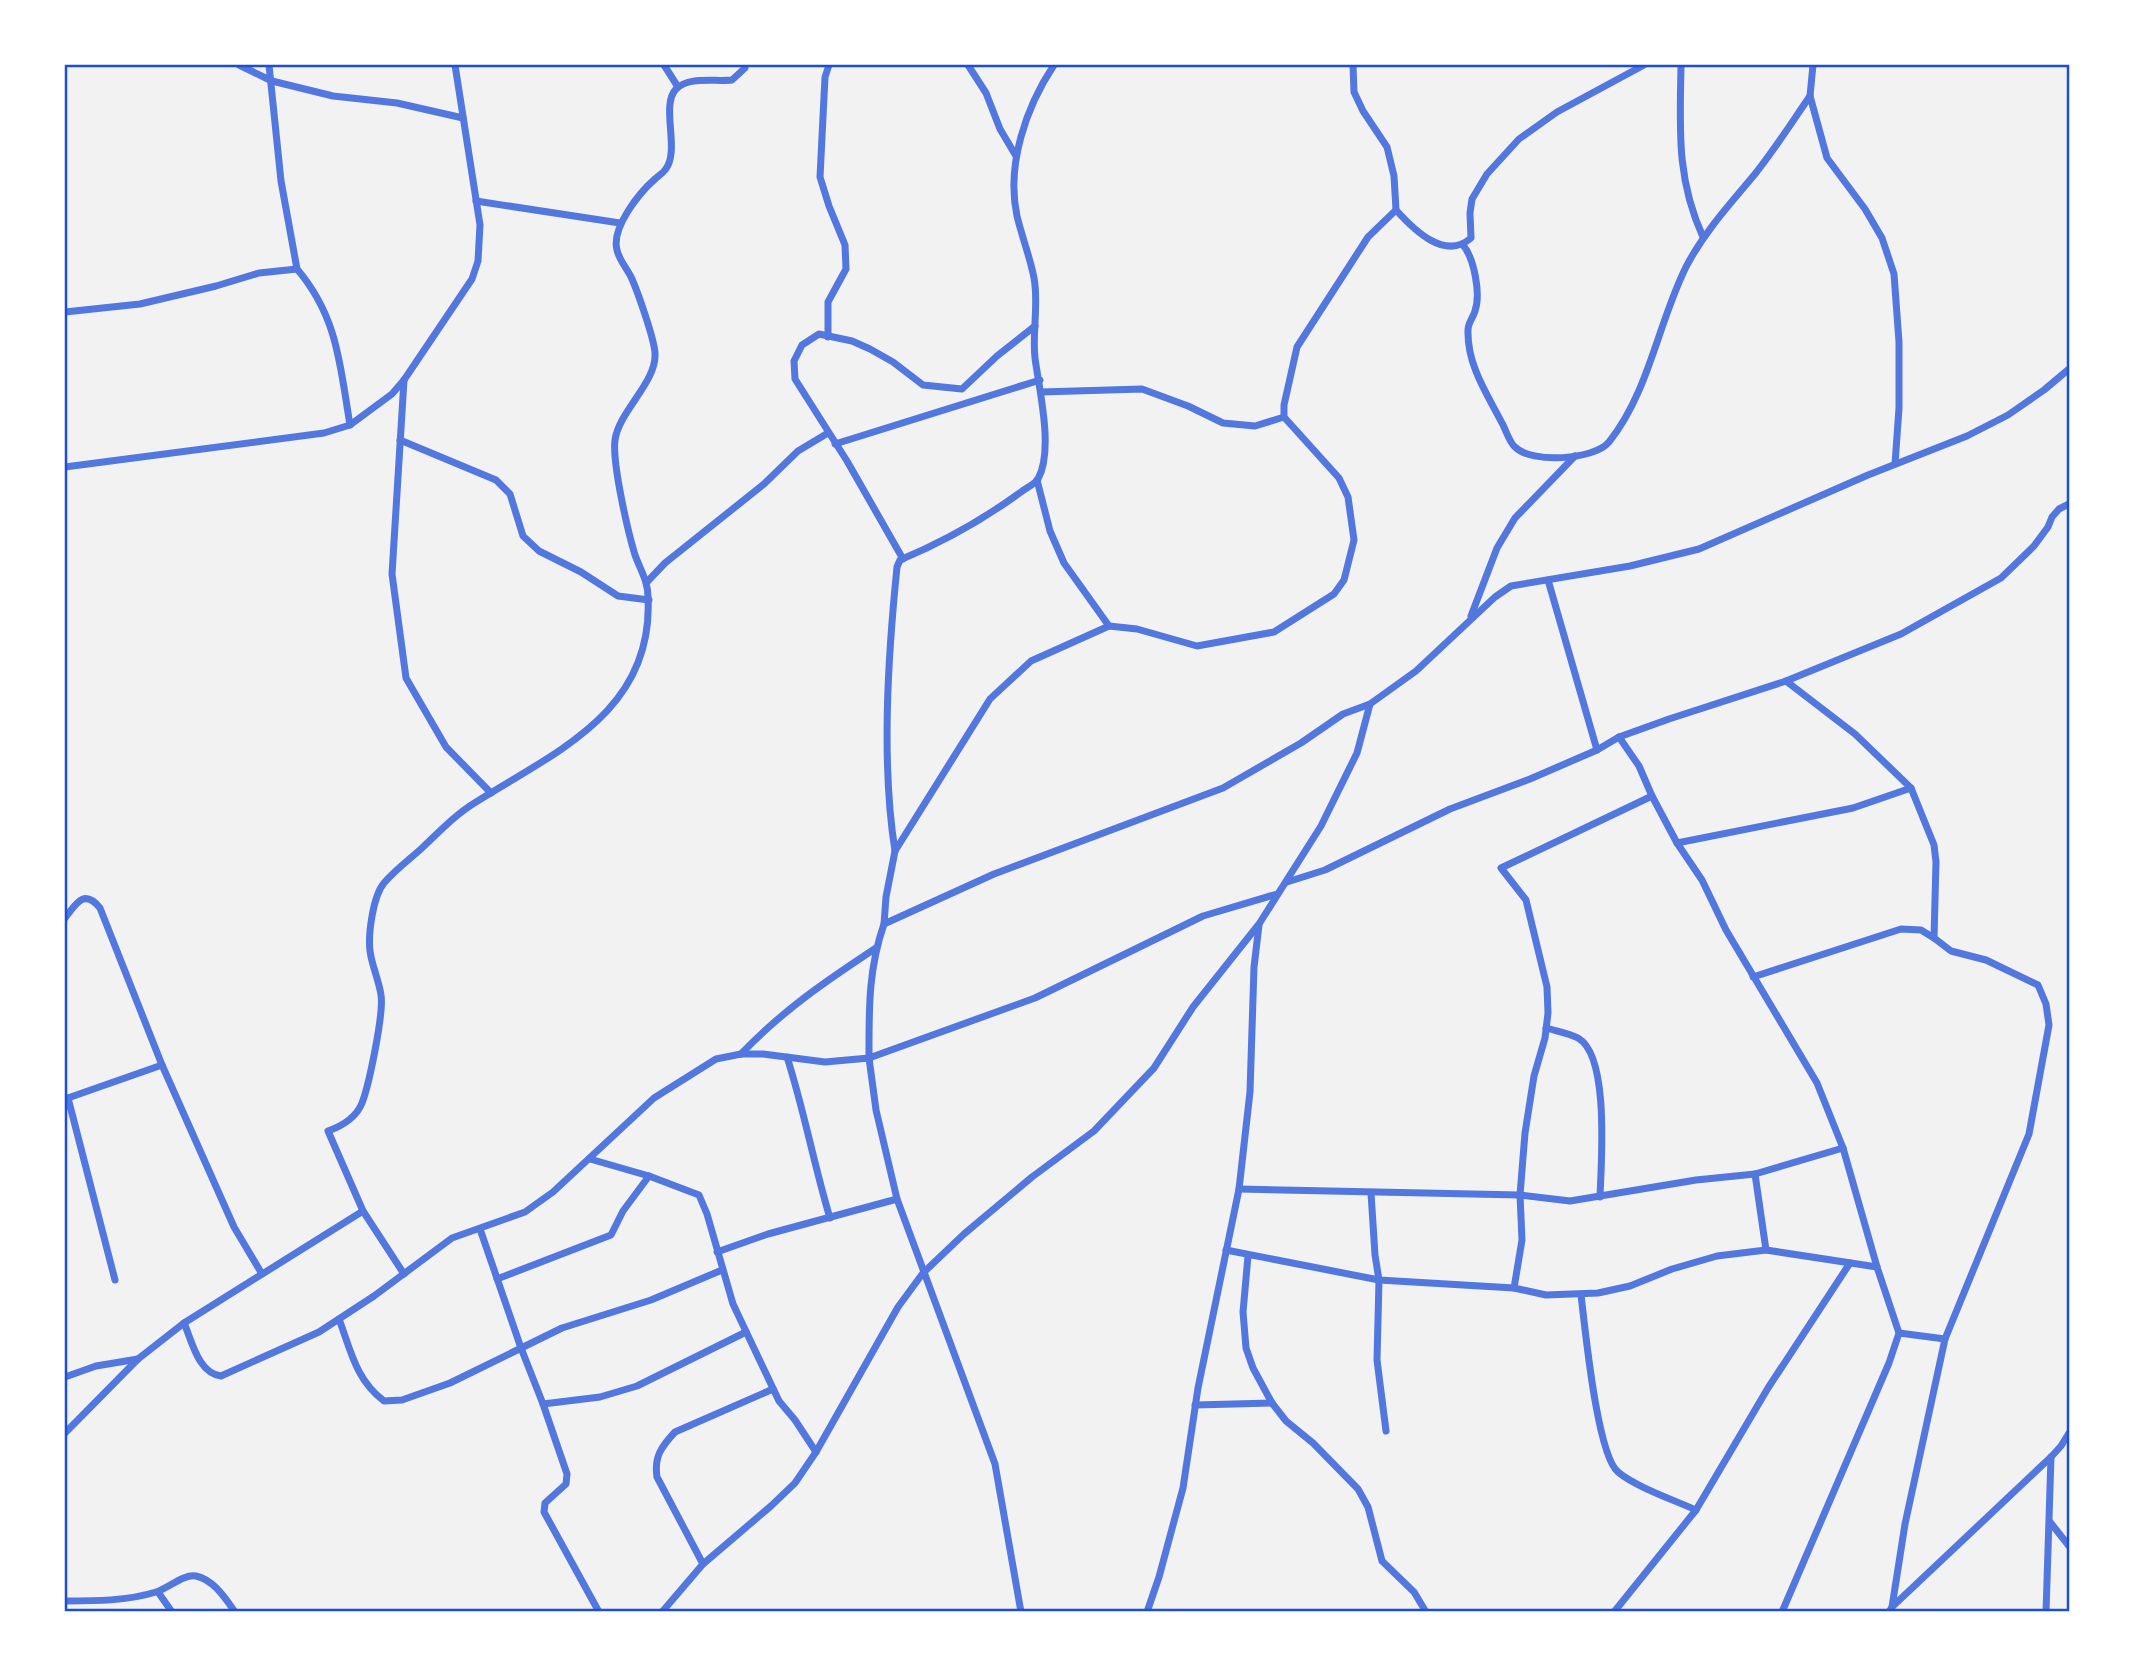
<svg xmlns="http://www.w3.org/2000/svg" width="2134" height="1677" viewBox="0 0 2134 1677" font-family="'Exo 2',sans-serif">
<rect width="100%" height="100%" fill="#f2f2f2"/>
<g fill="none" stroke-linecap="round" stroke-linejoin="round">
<g stroke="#5277de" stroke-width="7">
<path d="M239,65l33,16 61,15 64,7 66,15"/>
<path d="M269,65l12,116 16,88"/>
<path d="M664,65l14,22"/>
<path d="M968,65l18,28 14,36 16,27"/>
<path d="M1353,65l1,27 9,19 24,36 7,29 2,34"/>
<path d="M1681,65c-1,63 -5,113 22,172"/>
<path d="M1813,65l-3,31 17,62 38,51 17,29 12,36 5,68v66l-4,56"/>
<path d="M476,201l144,22"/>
<path d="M1463,245c11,13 18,49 12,66 -2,7 -7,12 -7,19 -1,35 19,64 34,93 4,7 7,19 13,24 17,17 79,13 94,-5 40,-50 49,-119 77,-175 18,-35 44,-63 69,-93 20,-25 37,-52 55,-78"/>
<path d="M65,312l75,-8 76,-18 43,-13 38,-4c41,48 43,97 53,156"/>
<path d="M828,337v-35l18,-33 -1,-24 -16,-39 -9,-29 5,-100 4,-12"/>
<path d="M404,380l-12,194 14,104 40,69 45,46"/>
<path d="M1041,392l101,-3 46,17 35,17 32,3 29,-9"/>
<path d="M400,440l96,40 14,14 13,42 16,15 42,21 37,24 31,4"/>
<path d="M835,444l205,-64"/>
<path d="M65,467l259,-34 26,-8 42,-31 12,-14 68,-101 6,-18 2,-36 -25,-160"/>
<path d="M1037,480l13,51 14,32 45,63"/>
<path d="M903,559l-56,-98 -52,-82 -1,-18 8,-16 17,-11 33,7 18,8 23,13 30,23 39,4 35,-33 38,-30"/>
<path d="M1548,580l49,170"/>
<path d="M647,582l18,-19 99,-79 34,-33 30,-18"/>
<path d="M1471,616l26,-68 18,-30 60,-62"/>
<path d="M1786,681l69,53 56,54"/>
<path d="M1619,737l20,29 13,30 25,47 25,37 24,50 91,153 26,65 34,119 22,66 -10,30 -107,249"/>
<path d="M1677,843l176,-35 58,-20 23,57 2,17 -2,76 17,13 35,9 52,25 8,19 3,21 -20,109 -84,205 -40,185 -13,83"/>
<path d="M895,851c-14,-88 -7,-195 2,-284l3,-7c43,-18 84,-41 121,-68 5,-4 14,-8 17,-13 16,-29 1,-90 -3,-121 -3,-26 4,-54 -1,-80 -4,-21 -12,-41 -17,-62 -11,-51 9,-109 37,-151"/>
<path d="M1287,882l38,-12 125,-61 80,-30 67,-29 22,-13 50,-18 117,-38 115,-47 100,-56 33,-32 14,-19 4,-10 7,-8 10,-5"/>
<path d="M1277,894l-74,22 -168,82 -166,60c0,-47 -1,-88 15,-134l110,-50 229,-86 78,-45 42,-29 27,-10 46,-33 79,-74 16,-11 119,-20 69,-17 169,-74 99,-39 41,-21 36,-25 25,-21"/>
<path d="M65,918c11,-14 19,-30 35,-10l62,157 72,162 28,47"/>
<path d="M884,924l2,-27 9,-46 95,-152 41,-38 78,-35 28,3 60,17 77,-14 60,-38 10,-14 10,-40 -6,-43 -9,-19 -55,-61v-12l13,-58 71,-110 28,-27c18,20 49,51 75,28l-1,-25 2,-14 15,-25 32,-35 38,-27 87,-47"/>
<path d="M1753,977l148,-48 20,1 13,8"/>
<path d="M1546,1028c10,3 23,5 32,10 32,18 23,126 22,159"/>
<path d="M741,1054c42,-44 85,-73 135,-106"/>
<path d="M787,1057c17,53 27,108 43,161"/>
<path d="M68,1098l47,182"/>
<path d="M65,1099l97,-34"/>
<path d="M590,1159l59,17 50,19 8,19 26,90 46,97 16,19 21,32"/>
<path d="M1755,1174l11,76"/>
<path d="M1239,1189l281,6 50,6 126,-21 59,-6 88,-26"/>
<path d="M1371,1193l4,62 4,25 -2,80 9,71"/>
<path d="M480,1229l41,119 22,56 57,-7 37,-11 109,-54"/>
<path d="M1226,1250l153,30 135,8 32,7 52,-2 32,-7 42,-17 45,-13 49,-6 111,17"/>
<path d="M717,1252l51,-18 129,-35"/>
<path d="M1248,1256l-5,56 3,36 7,20 19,35 14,18 27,22 45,46 10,18 14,54 32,31 12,20"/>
<path d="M404,1274l-41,-63 -35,-80c14,-5 28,-13 34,-28 7,-18 22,-90 19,-108 -2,-14 -9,-29 -11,-44 -2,-17 3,-55 14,-68 11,-13 26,-24 38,-35 17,-16 34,-34 54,-46 81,-51 178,-91 172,-205 0,-16 -8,-28 -13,-42 -7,-23 -23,-92 -20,-115 4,-29 42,-58 40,-87 -1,-15 -17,-60 -23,-74 -4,-9 -13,-19 -15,-29 -6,-22 22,-57 38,-71 3,-3 7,-5 10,-9 16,-19 -5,-64 11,-81 13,-13 38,-7 56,-9l13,-12v-3"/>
<path d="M497,1279l114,-44 12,-24 26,-35"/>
<path d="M1514,1288l8,-48 -2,-45 5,-62 9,-57 11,-38 3,-25 -1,-26 -21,-87 -25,-32 151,-72"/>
<path d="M1581,1295c4,32 16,160 37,177 18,15 56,28 78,38"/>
<path d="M339,1319c12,32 17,61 45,82l18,-1 48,-17 112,-55 89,-28 71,-30"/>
<path d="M184,1323c8,18 14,50 37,53l98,-44 55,-36 78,-58 73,-26 28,-20 101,-94 62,-39 25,-5h22l62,8 44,-4 7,52 21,89 98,265 26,148"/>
<path d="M1899,1333l46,6"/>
<path d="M65,1377l31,-11 42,-7"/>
<path d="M543,1404l24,70 -1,10 -21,19 -1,9 55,100"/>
<path d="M1195,1405l77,-2"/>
<path d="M65,1433l73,-74 46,-36 179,-112"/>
<path d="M2050,1522l19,24"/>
<path d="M703,1564l-46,-87c-3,-20 4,-30 18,-45l98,-43"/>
<path d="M158,1592l14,20"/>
<path d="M65,1601c30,0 62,0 91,-9 13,-4 27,-18 40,-16 18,4 29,22 39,36"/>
<path d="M662,1612l41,-48 68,-58 24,-23 21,-31 82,-145 25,-34 41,-39 68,-57 62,-46 60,-63 39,-61 66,-83 62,-98 36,-73 13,-49"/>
<path d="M1147,1612l12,-35 24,-89 15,-100 41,-199 11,-97 4,-125 5,-42"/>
<path d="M1614,1612l82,-102 72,-122 82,-125"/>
<path d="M1889,1612l3,-5 159,-150 10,-11 8,-13"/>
<path d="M2046,1612l5,-155"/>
</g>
</g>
<rect width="2134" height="1677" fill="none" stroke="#ffffff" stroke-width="133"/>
<rect x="66" y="66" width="2002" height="1544" fill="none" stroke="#1d4ed8" stroke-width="2.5"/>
</svg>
